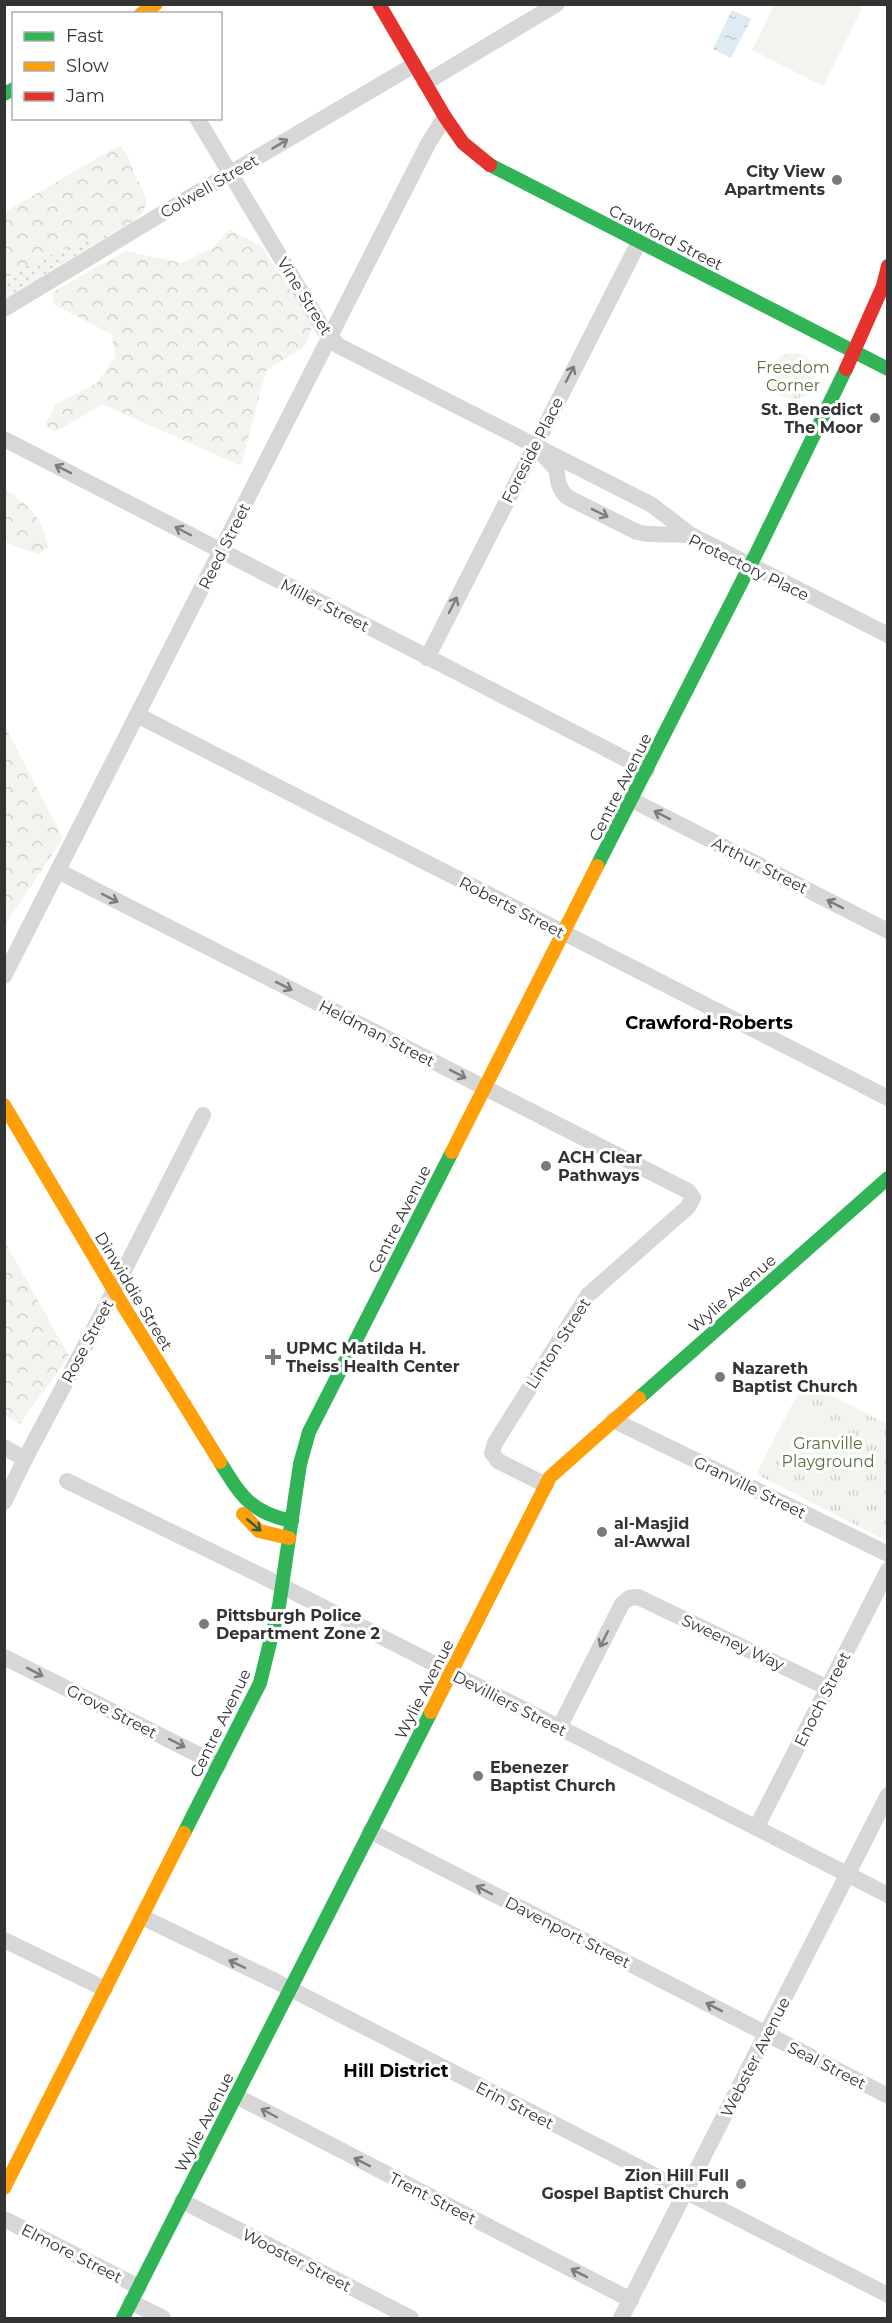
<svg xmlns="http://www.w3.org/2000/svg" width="892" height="2323" viewBox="0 0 892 2323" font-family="Montserrat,sans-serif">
<defs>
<pattern id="grass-dots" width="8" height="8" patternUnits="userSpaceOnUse" patternTransform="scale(1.5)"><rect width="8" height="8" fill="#f1f5ed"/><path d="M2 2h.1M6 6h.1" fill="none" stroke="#cfd2cc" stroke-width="1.8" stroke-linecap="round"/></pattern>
<pattern id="forest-crowns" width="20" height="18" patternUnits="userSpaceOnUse" patternTransform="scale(1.5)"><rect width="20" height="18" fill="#f1f5ed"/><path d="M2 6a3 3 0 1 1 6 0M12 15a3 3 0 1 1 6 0" fill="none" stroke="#cfd2cc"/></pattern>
<pattern id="park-tufts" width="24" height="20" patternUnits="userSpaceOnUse" patternTransform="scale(1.5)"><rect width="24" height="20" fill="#f1f5ed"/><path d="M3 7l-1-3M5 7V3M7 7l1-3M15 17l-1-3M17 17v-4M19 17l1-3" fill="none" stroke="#cfd2cc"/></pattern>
<pattern id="water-ripples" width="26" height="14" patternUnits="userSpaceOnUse" patternTransform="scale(1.5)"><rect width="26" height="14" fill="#ddebf3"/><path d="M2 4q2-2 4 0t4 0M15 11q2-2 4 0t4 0" fill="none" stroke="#becad1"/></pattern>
</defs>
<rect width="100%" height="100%" fill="#fff"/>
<path fill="url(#grass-dots)" d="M113,233l-108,65v-18c30,-24 71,-35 108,-47z"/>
<g fill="url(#forest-crowns)">
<path d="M120,145c10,12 9,15 14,28 4,9 13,20 12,30 -3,28 -63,38 -84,47 -20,9 -41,17 -57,30v-68z"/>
<path d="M229,229l32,17 52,79 -8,21 -39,25 -25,95 -139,-62 -47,28 -10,-7 10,-20 42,-22 19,-27 -5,-22 -58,-30v-12l72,-41 57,12 32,-16z"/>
<path d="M4,489c27,19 37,25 44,58l-9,7 -22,-7 -12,-6z"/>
<path d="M5,726l58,112 -58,87 -1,-2z"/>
<path d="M5,1242l64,114 -49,68 -15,-9z"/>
</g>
<g fill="url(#park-tufts)">
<circle cx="793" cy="376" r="23"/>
<path d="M804,1382l83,42v112l-2,4 -129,-66z"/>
</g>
<g fill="#f1f5ed">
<path d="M856,4l6,4 -39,78 -71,-36 22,-45z"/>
<path d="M792,1405l56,29 -20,42 -57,-30z"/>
</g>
<path fill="url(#water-ripples)" d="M732,10l19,9 -20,39 -18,-9z"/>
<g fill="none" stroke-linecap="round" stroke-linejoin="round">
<g stroke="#d7d7d7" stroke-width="16">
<path d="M425,83l132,-79"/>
<path d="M197,118l127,212 15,16 313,159 39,30"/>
<path d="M4,309l164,-99 246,-145"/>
<path d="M4,439l643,331"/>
<path d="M541,453l16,17c0,11 2,19 10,27l70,35 11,2 43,1 197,100"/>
<path d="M427,658l212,-416"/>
<path d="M137,715l751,383"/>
<path d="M632,800l256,131"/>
<path d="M58,871l630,320 5,7 -5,9 -100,88 -93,148 -3,10 6,8 48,24"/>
<path d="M4,976l425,-834 16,-25"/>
<path d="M613,1420l275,134"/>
<path d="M4,1447l21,12"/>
<path d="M67,1481l197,96 624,318"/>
<path d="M4,1502l21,-43 81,-153 97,-191"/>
<path d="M4,1657l215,108"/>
<path d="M559,1728l63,-124 7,-6 9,-1 190,91"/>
<path d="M756,1828l132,-258"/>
<path d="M370,1831l518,265"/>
<path d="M142,1917l133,64 613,314"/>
<path d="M4,1940l101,49"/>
<path d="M236,2096l395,204"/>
<path d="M182,2201l229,117"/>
<path d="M4,2219l135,68"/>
<path d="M131,2302l32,16"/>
<path d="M621,2318l267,-523"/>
</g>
<g stroke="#30b455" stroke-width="14">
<path d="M4,94l10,-5"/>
<path d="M490,165l398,204"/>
<path d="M597,866l160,-314 89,-183"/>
<path d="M639,1398l249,-220"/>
<path d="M220,1462c21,34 31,51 72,59"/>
<path d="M184,1833l76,-150 19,-77 21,-142 9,-32 143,-280"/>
<path d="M123,2318l308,-606"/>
</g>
<g stroke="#ff9f0a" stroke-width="14">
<path d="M141,14l15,-10"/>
<path d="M4,1105l120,202 96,155"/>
<path d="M452,1152l145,-286"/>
<path d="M243,1514l16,17 30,7"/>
<path d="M431,1712l119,-235 89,-79"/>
<path d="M4,2188l180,-355"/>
</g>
<g stroke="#e5322d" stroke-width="14">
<path d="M379,4l66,113 18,26 27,22"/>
<path d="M846,369l37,-83 5,-20"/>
</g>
</g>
<defs><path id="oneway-shaft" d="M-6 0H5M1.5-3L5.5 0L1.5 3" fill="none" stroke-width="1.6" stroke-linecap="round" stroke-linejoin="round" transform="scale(1.5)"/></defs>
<g stroke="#7d7d7d">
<use href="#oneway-shaft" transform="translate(280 144) rotate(-31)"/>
<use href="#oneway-shaft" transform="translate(570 374) rotate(-63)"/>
<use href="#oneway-shaft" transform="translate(63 469) rotate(-153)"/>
<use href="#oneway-shaft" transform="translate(600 513) rotate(26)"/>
<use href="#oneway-shaft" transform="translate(183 531) rotate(-152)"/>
<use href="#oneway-shaft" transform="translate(453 605) rotate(-63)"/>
<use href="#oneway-shaft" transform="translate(662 815) rotate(-153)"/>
<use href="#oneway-shaft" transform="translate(110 898) rotate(27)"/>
<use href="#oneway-shaft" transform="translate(835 904) rotate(-153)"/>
<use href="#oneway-shaft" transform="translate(284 986) rotate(27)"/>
<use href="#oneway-shaft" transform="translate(458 1074) rotate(27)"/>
<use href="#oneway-shaft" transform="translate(604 1639) rotate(117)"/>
<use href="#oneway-shaft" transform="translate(35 1672) rotate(27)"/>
<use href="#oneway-shaft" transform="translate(177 1743) rotate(27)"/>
<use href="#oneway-shaft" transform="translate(484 1890) rotate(-153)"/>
<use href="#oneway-shaft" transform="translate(237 1964) rotate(-155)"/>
<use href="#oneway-shaft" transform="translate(714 2007) rotate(-153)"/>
<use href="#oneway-shaft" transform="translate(269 2113) rotate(-152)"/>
<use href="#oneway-shaft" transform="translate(362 2162) rotate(-153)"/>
<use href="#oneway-shaft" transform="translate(579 2273) rotate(-153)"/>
</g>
<use stroke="#32603f" href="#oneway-shaft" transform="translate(254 1525) rotate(40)"/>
<g fill="#7a7a7a" stroke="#fff" stroke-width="2">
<circle cx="837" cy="180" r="6"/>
<circle cx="875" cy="418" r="6"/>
<circle cx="546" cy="1166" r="6"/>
<path d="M270 1348h6v6h6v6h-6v6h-6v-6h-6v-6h6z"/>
<circle cx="720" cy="1377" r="6"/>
<circle cx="602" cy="1532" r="6"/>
<circle cx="204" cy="1624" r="6"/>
<circle cx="478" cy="1776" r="6"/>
<circle cx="741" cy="2184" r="6"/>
</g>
<g text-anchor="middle" stroke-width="6" stroke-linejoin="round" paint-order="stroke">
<g font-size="16" font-weight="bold" fill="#333" stroke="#fff" text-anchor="start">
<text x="825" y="177" text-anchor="end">City View<tspan x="825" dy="18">Apartments</tspan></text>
<text x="863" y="415" text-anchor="end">St. Benedict<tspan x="863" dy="18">The Moor</tspan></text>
<text x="558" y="1163">ACH Clear<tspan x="558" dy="18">Pathways</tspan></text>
<text x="286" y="1354">UPMC Matilda H.<tspan x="286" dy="18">Theiss Health Center</tspan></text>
<text x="732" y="1374">Nazareth<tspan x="732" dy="18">Baptist Church</tspan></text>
<text x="614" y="1529">al-Masjid<tspan x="614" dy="18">al-Awwal</tspan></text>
<text x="216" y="1621">Pittsburgh Police<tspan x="216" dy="18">Department Zone 2</tspan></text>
<text x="490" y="1773">Ebenezer<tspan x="490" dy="18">Baptist Church</tspan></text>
<text x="729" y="2181" text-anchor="end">Zion Hill Full<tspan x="729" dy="18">Gospel Baptist Church</tspan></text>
</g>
<g font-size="16" fill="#333" stroke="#fff">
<text transform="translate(209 186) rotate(-30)" y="6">Colwell Street</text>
<text transform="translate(666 237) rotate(27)" y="6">Crawford Street</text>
<text transform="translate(305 296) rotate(58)" y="6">Vine Street</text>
<text transform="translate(532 450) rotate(-63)" y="6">Foreside Place</text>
<text transform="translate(224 546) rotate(-63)" y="6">Reed Street</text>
<text transform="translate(749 567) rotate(26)" y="6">Protectory Place</text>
<text transform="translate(325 605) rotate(27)" y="6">Miller Street</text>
<text transform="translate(620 787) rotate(-63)" y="6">Centre Avenue</text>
<text transform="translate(760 865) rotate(27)" y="6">Arthur Street</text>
<text transform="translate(512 907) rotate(27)" y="6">Roberts Street</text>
<text transform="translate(377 1033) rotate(27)" y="6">Heldman Street</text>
<text transform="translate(399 1219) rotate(-63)" y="6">Centre Avenue</text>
<text transform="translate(134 1291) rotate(59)" y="6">Dinwiddie Street</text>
<text transform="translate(732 1293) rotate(-41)" y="6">Wylie Avenue</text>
<text transform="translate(87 1341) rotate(-62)" y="6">Rose Street</text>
<text transform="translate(558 1343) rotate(-57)" y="6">Linton Street</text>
<text transform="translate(750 1487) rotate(26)" y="6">Granville Street</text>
<text transform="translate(733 1642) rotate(25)" y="6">Sweeney Way</text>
<text transform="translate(424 1689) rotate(-63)" y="6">Wylie Avenue</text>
<text transform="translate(822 1699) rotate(-63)" y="6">Enoch Street</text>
<text transform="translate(510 1703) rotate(27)" y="6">Devilliers Street</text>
<text transform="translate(112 1711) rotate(27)" y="6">Grove Street</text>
<text transform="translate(220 1723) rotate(-64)" y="6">Centre Avenue</text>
<text transform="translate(568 1932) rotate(27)" y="6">Davenport Street</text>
<text transform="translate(755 2057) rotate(-63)" y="6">Webster Avenue</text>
<text transform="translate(827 2065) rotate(27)" y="6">Seal Street</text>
<text transform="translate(515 2105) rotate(27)" y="6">Erin Street</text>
<text transform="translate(204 2122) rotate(-63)" y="6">Wylie Avenue</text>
<text transform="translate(433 2198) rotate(27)" y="6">Trent Street</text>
<text transform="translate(72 2253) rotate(27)" y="6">Elmore Street</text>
<text transform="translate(297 2260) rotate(27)" y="6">Wooster Street</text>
</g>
<g font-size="16" fill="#56703f" stroke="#fff">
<text x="793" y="373">Freedom<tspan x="793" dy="18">Corner</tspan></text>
<text x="828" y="1449">Granville<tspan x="828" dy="18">Playground</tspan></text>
</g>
<g font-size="18" font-weight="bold" fill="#000" stroke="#fff">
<text x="709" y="1029">Crawford-Roberts</text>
<text x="396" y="2077">Hill District</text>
</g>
</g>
<rect width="892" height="2323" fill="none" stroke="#333333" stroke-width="12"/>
<rect x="12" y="12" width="210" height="108" fill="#ffffff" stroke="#adadad" stroke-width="1.5"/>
<rect x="24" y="32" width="30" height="9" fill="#30b455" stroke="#adadad" stroke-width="1.5"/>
<text x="66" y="42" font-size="18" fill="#333333">Fast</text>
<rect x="24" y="62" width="30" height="9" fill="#ff9f0a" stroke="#adadad" stroke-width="1.5"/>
<text x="66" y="72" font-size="18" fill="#333333">Slow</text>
<rect x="24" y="92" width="30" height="9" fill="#e5322d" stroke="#adadad" stroke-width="1.5"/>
<text x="66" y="102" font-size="18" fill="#333333">Jam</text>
</svg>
